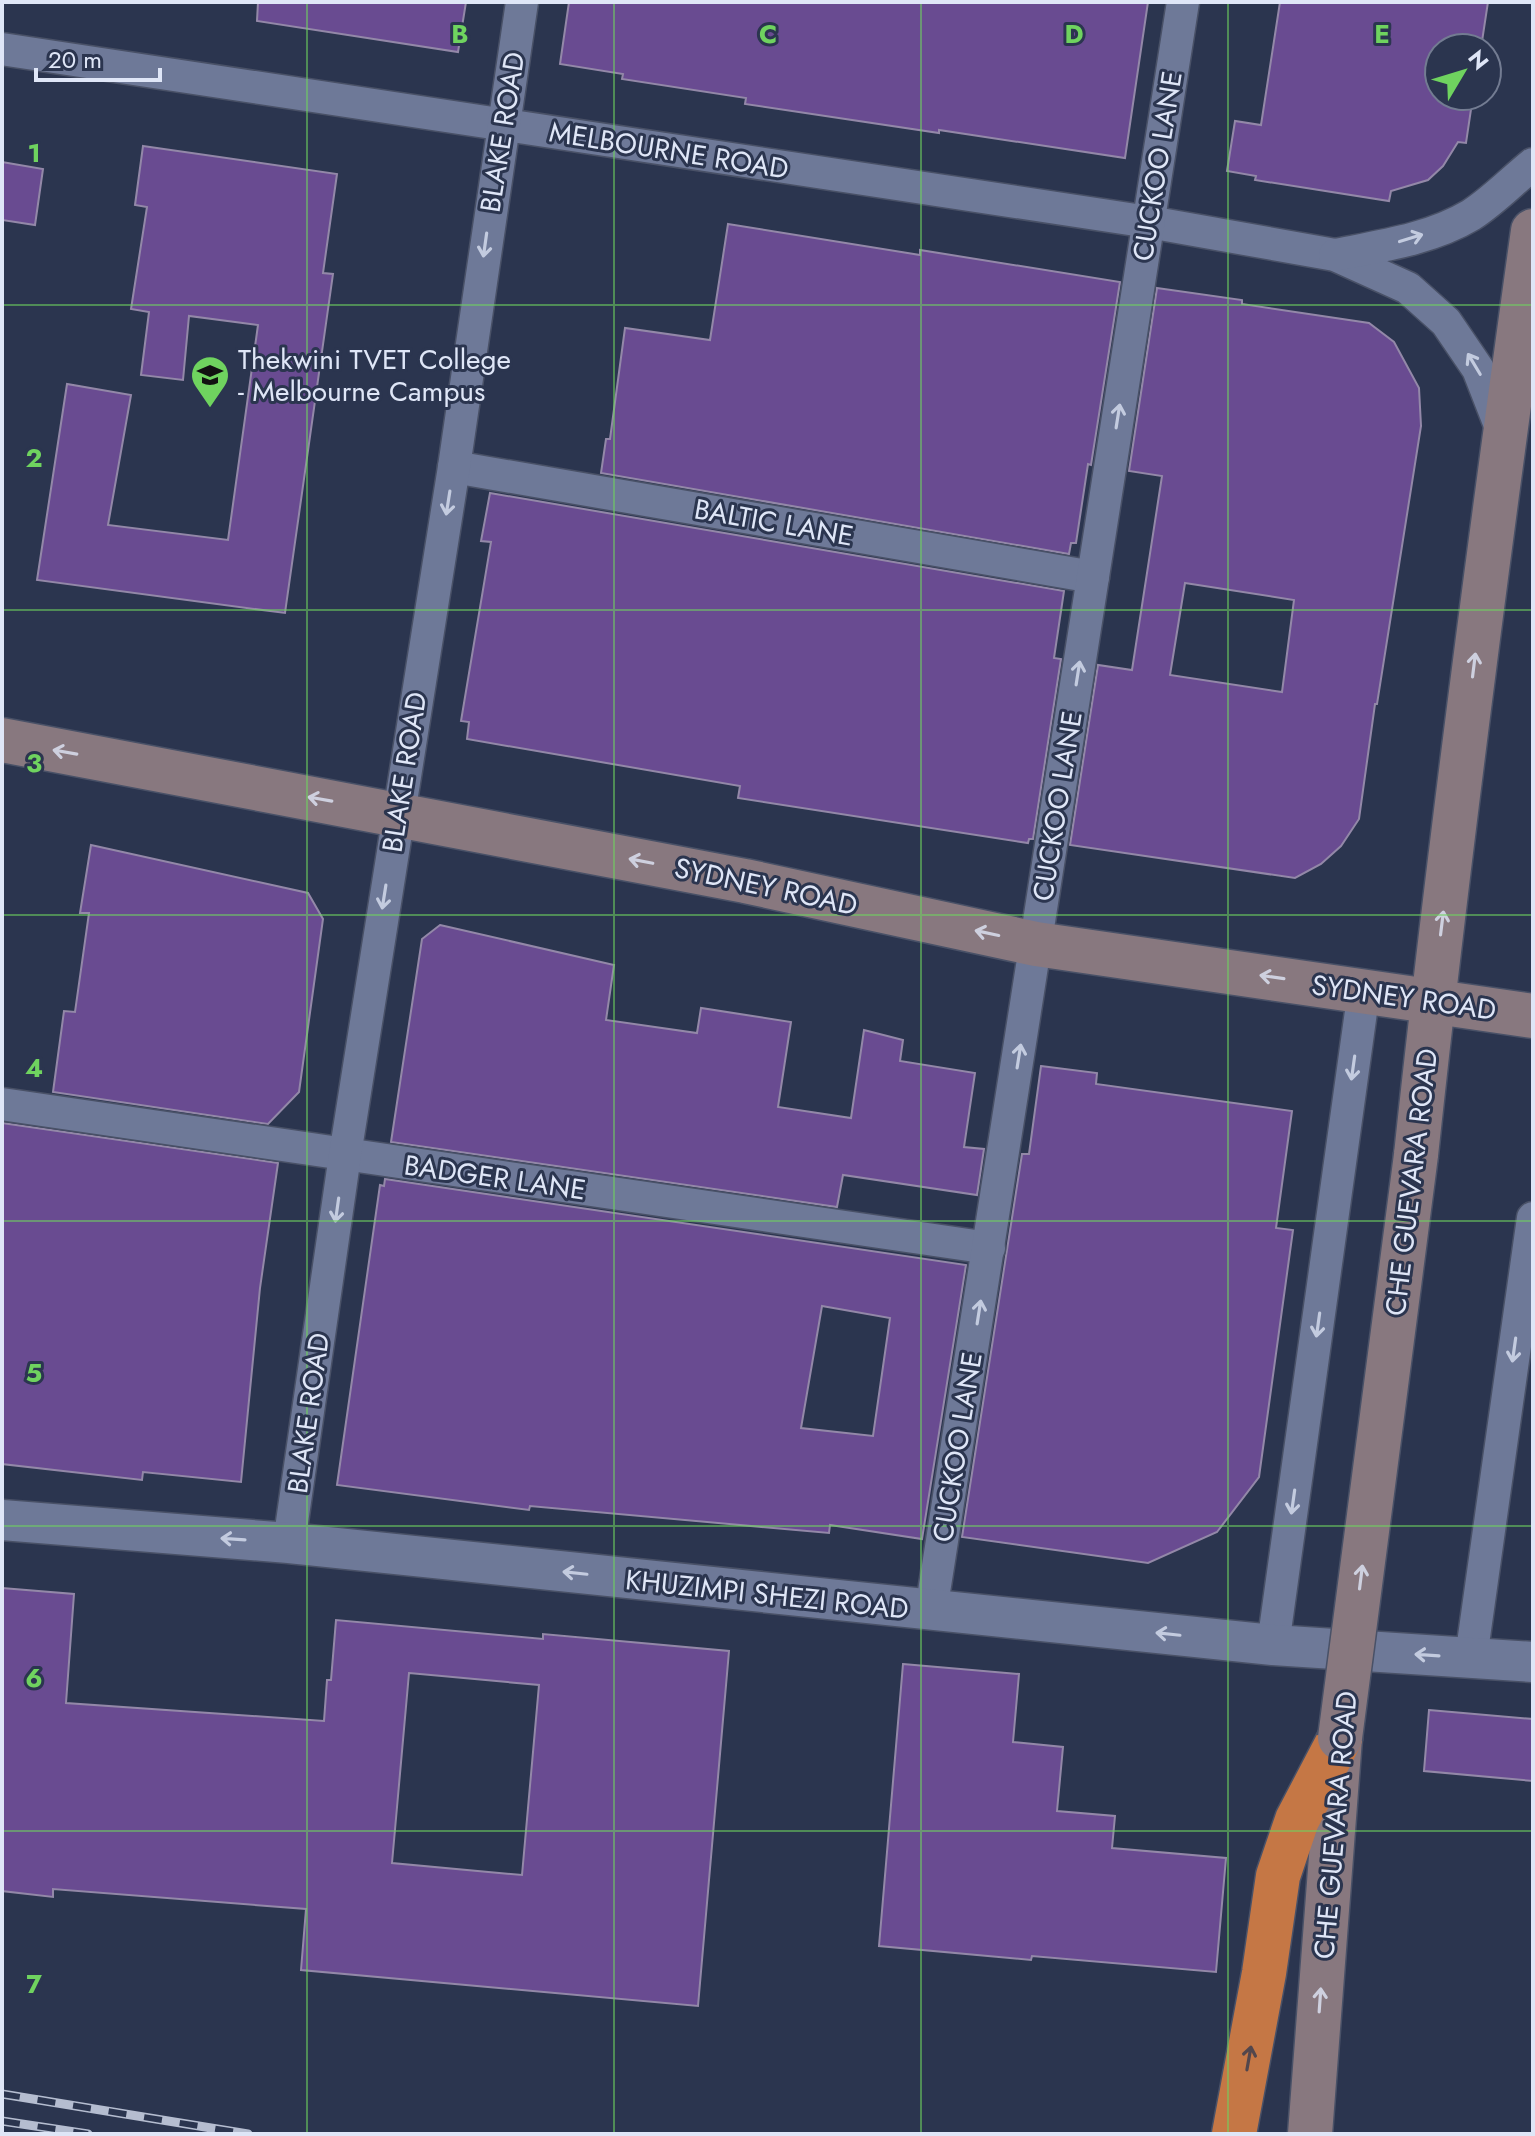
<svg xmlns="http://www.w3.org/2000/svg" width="1535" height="2136" viewBox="0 0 1535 2136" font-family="Jost,sans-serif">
<rect width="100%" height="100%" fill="#2b354f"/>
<g fill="#694b91" stroke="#9388a8" stroke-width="2" fill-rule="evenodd">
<path d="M258,2h208l-8,50 -201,-31z"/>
<path d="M569,2h579l-23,156 -186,-28v3l-194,-29 1,-6 -124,-19 1,-5 -63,-10z"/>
<path d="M1280,2h208l-7,46h-42v48h34l-7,47 -8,-1 -15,24 -15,14 -37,11 -2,10 -134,-21 1,-4 -29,-5 8,-50 26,4z"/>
<path d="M143,146l194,28 -14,99 10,1 -48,339 -248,-33 30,-196 64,11 -23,130 120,15 30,-215 -69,-9 -6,64 -42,-5 8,-63 -18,-3 16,-102 -12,-2z"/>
<path d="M2,162l41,7 -8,56 -33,-5z"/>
<path d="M728,224l192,31v-5l200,32 -29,183 -3,-1 -12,79h-5l-2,11 -468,-81 5,-34h4l15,-111 85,12z"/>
<path d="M1157,288l85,12v4l127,19 25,19 25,46 2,38 -44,278h-2l-16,115 -18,27 -20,18 -26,14 -225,-33 28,-180 34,5 30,-194 -33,-5zM1185,583l109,17 -12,92 -112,-17z"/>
<path d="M490,493l574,98 -10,67 7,1 -28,180h-4l-1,4 -290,-45 2,-12 -273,-47 2,-17 -8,-1 30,-179 -10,-1z"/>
<path d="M91,845l217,48 15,26 -24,173 -31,32 -215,-32 11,-81 11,1 14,-99h-9z"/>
<path d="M440,925l174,40 -8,55 91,13 4,-25 90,14 -13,85 73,11 13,-88 39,10 -3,21 75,12 -11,74 20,2 -7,46 -134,-20 -6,32 -446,-65 31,-203z"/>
<path d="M1041,1066l56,7 -1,11 196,27 -16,117 17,2 -34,247 -42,55 -69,31 -186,-26 60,-383h7z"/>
<path d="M2,1123l276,40 -18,125 -19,194 -98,-10 -1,8 -140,-16z"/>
<path d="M385,1179l581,86 -44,274 -92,-14 -1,8 -299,-27 -1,4 -192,-25 43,-300 4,1zM822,1306l68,12 -17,118 -72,-8z"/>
<path d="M2,1588l72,6 -8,109 258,18 3,-41h4l5,-60 207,19v-5l186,17 -31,355 -397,-36 5,-61 -253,-20v8l-51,-6zM409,1673l130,12 -17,190 -130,-12z"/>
<path d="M903,1664l116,10 -6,68 50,5 -6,64 58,5 -3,32 114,10 -10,114 -184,-16 -1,4 -152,-14z"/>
<path d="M1429,1710l104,9v62l-109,-10z"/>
</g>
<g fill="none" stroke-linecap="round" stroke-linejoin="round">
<defs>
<g id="minor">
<path d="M2,49l1147,173 186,33 73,33 38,34 32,47 25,64"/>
<path d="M1335,255c46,-9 96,-16 136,-40 22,-14 42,-35 62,-51"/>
<path d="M454,467l639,110"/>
<path d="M2,1104l987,144"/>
<path d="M289,1543l56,-388 109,-688 68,-465"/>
<path d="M931,1611l252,-1609"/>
<path d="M1273,1645l91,-655"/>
<path d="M1471,1658l62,-440"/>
</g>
<path id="tertiary" d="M2,1520l287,23 984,102 260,17"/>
<g id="secondary">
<path d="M2,740l743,141 291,63 497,72"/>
<path d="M1416,1155c33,-309 74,-616 117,-924"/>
<path d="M1310,2134l30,-396"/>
</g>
<path id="motorway" d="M1234,2134l30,-161 14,-97 19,-56 43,-82"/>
</defs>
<use href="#minor" stroke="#495167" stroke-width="35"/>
<use href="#tertiary" stroke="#495167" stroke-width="43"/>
<use href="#secondary" stroke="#495167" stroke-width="47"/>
<use href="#motorway" stroke="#495167" stroke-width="47"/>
<use href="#minor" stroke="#6e7998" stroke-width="32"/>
<use href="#tertiary" stroke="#6e7998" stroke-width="40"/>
<use href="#secondary" stroke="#88787f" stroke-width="44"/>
<use href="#motorway" stroke="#c57745" stroke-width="44"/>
<defs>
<g id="rail">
<path d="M2,2094l246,40"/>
<path d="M2,2121l86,13"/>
</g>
</defs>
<use href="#rail" stroke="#b5bdd0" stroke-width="9"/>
<use href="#rail" stroke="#2b354f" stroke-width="6" stroke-dasharray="18" stroke-linecap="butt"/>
<defs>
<path id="secondary-bridge" d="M1340,1738l76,-583"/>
</defs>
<use href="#secondary-bridge" stroke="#495167" stroke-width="47" stroke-linecap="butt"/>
<use href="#secondary-bridge" stroke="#88787f" stroke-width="44"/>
</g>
<defs><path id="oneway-shaft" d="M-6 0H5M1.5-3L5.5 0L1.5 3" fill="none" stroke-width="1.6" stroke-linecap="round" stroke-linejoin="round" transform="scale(2)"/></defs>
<g stroke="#c3cbdf">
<use href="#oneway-shaft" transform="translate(1411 238) rotate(-17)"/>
<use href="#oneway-shaft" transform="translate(485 245) rotate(98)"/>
<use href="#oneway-shaft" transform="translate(1474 364) rotate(-121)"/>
<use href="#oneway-shaft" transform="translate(1118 416) rotate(-81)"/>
<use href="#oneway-shaft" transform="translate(448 503) rotate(99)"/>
<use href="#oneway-shaft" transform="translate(1078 673) rotate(-81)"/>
<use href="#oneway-shaft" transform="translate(384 897) rotate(99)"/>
<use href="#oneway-shaft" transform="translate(1019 1056) rotate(-81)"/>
<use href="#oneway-shaft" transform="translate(1353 1068) rotate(98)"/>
<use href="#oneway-shaft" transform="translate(337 1210) rotate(98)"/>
<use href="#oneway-shaft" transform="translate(979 1312) rotate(-81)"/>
<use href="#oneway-shaft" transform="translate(1318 1325) rotate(98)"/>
<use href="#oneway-shaft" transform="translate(1514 1350) rotate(98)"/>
<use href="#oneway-shaft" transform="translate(1293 1502) rotate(98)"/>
<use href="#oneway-shaft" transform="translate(233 1539) rotate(-176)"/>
<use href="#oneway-shaft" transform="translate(575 1573) rotate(-174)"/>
<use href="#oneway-shaft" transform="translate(1168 1634) rotate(-174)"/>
<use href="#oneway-shaft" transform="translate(1427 1655) rotate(-176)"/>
</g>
<g stroke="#ced0df">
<use href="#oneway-shaft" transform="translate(1474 665) rotate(-83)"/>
<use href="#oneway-shaft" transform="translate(65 752) rotate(-170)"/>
<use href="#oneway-shaft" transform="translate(320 799) rotate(-170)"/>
<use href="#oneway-shaft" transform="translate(641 861) rotate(-169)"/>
<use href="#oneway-shaft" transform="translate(1442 923) rotate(-83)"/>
<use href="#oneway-shaft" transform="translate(987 933) rotate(-168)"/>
<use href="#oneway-shaft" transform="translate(1272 977) rotate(-172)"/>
<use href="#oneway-shaft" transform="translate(1361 1577) rotate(-83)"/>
<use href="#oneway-shaft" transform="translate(1320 2000) rotate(-86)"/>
</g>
<use stroke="#52464c" href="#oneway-shaft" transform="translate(1249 2058) rotate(-80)"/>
<path fill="none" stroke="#6fd35f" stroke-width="2" stroke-opacity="0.55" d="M307,2v2132M614,2v2132M921,2v2132M1228,2v2132M2,305h1531M2,610h1531M2,915h1531M2,1221h1531M2,1526h1531M2,1831h1531"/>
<defs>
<symbol id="university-pin" viewBox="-11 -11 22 30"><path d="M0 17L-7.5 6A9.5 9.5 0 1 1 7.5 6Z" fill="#6fd35f" stroke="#2b354f"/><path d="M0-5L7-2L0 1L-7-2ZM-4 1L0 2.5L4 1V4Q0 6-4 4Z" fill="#111"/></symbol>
</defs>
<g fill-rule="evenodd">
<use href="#university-pin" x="188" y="353" width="44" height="60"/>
</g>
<g text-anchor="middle" stroke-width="6" stroke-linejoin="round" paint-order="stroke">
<g font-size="28" fill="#dfe6f7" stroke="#2b354f">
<text transform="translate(502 132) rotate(-81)" y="10">BLAKE ROAD</text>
<text transform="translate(669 150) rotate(9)" y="10">MELBOURNE ROAD</text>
<text transform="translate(1157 166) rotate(-81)" y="10">CUCKOO LANE</text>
<text transform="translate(774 522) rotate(10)" y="10">BALTIC LANE</text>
<text transform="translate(404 772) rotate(-81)" y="10">BLAKE ROAD</text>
<text transform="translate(1057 806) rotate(-81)" y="10">CUCKOO LANE</text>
<text transform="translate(766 886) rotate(12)" y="10">SYDNEY ROAD</text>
<text transform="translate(1404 997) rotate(8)" y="10">SYDNEY ROAD</text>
<text transform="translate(495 1177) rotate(8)" y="10">BADGER LANE</text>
<text transform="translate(1411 1182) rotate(-83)" y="10">CHE GUEVARA ROAD</text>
<text transform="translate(308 1413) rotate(-82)" y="10">BLAKE ROAD</text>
<text transform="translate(957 1447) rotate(-81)" y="10">CUCKOO LANE</text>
<text transform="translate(767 1594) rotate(6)" y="10">KHUZIMPI SHEZI ROAD</text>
<text transform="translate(1335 1825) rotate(-85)" y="10">CHE GUEVARA ROAD</text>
</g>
<g font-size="28" fill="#dfe6f7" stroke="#2b354f" text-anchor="start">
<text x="238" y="369">Thekwini TVET College<tspan x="238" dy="32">- Melbourne Campus</tspan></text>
</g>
</g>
<g font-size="26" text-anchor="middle" font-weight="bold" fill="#6fd35f" stroke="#2b354f" stroke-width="6" stroke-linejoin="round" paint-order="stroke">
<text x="460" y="43">B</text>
<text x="768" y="43">C</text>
<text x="1074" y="43">D</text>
<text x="1382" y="43">E</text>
<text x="34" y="162">1</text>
<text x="34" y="467">2</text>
<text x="34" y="772">3</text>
<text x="34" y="1077">4</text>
<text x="34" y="1382">5</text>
<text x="34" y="1687">6</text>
<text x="34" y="1993">7</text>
</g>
<rect width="1535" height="2136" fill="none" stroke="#dfe6f7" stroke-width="8"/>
<g transform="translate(1463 72) rotate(52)"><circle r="38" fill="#2b354f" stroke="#737c92" stroke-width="2"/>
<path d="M0-6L14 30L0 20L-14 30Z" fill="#6fd35f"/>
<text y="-12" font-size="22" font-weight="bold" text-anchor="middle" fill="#dfe6f7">N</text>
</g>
<path d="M36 68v12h124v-12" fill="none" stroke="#dfe6f7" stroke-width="4"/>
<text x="48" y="68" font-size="24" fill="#dfe6f7" stroke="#2b354f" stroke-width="6" paint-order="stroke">20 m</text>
</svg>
